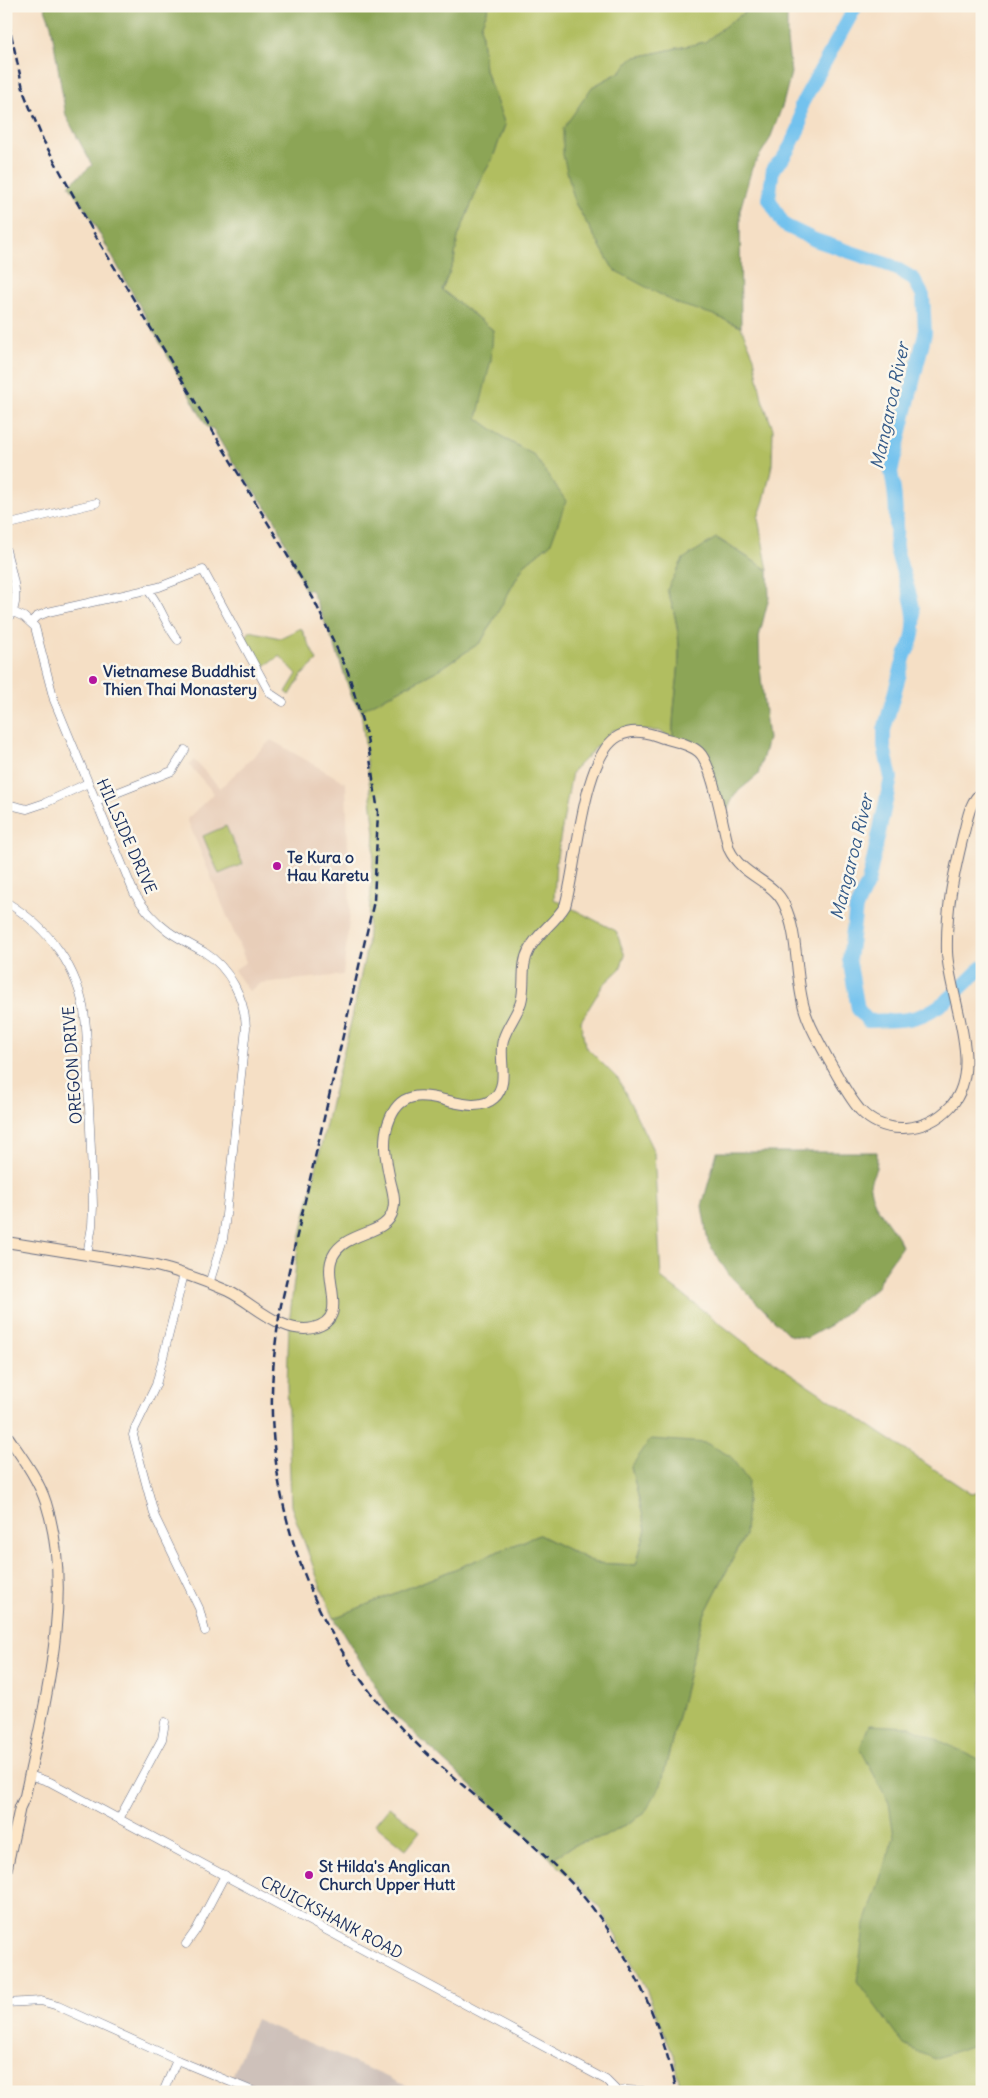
<svg xmlns="http://www.w3.org/2000/svg" width="988" height="2098" viewBox="0 0 988 2098" font-family="Delius,sans-serif">
<rect width="100%" height="100%" fill="#fbf7ec"/>
<filter id="ink" filterUnits="userSpaceOnUse"><feTurbulence type="fractalNoise" baseFrequency=".02" numOctaves="2"/><feDisplacementMap in="SourceGraphic" scale="10" xChannelSelector="R" yChannelSelector="G"/><feConvolveMatrix kernelMatrix="1 2 1 2 8 2 1 2 1" color-interpolation-filters="sRGB"/></filter>
<filter id="wash" filterUnits="userSpaceOnUse"><feTurbulence type="fractalNoise" baseFrequency=".0096" numOctaves="4" result="noise"/><feDisplacementMap in="SourceGraphic" scale="20" xChannelSelector="R" yChannelSelector="G"/><feGaussianBlur stdDeviation="1.12" result="paint"/><feColorMatrix in="noise" values="0 0 0 0 0 0 0 0 0 0 0 0 0 0 0 0 0 1.4 0 .05"/><feComposite in="paint" operator="in"/></filter>
<g filter="url(#wash)">
<rect width="100%" height="100%" fill="#f5dfc5"/>
<path fill="#e8ceb9" d="M271,740l75,43 4,130 -7,62 -82,8 -12,8 -15,-21 12,-8 -59,-143 27,-26 -25,-28 5,-5 26,28z"/>
<path fill="#cec1ba" d="M255,2019l166,73h-195z"/>
<g fill="#b1be60" stroke="#66765f">
<path d="M489,6h265l-25,17 -24,19 -73,16 -12,14 -28,15 -17,116 39,67 127,57 13,30 8,42 11,30 -1,36 -8,36 -6,17 10,52 -51,-32 -50,52c8,21 13,45 12,68 -1,27 -7,53 -6,80l-14,-7 -46,-1 -41,42 -16,90 -2,37 62,32 9,25 -5,13 -17,16 -22,36 4,25 34,34 35,72 7,126 87,67 222,148 12,-2v601h-301l-6,-33 -32,-77 -46,-78 -46,-45 29,-17 24,-5 57,-52 41,-166 43,-84 -114,-68 15,62 -10,36 -41,-2 -56,-28 -205,83 -14,-33 -29,-79 -4,-121 2,-61 9,-77 35,-153 19,-76 15,-72 8,-113 -14,-123 79,-41 41,-27 43,-77 27,-22 -17,-88 -27,-15 -30,-22 16,-88 -51,-40 12,-29 4,-24 25,-62 9,-15 13,-35 -20,-55 -4,-44z"/>
<path d="M301,628l16,33 -15,14 -12,20 -4,-3 11,-18 -17,-18 -19,12 -16,-29 5,-8 30,7z"/>
<path d="M226,826l17,38 -24,10 -16,-38z"/>
<path d="M389,1807l31,24 -14,18 -31,-25z"/>
</g>
<g fill="#8ca556" stroke="#546a5a">
<path d="M44,6h445l-8,20 4,44 20,55 -13,35 -9,15 -25,62 -4,24 -12,29 51,40 -2,30 -14,58 30,22 27,15 32,46 -15,42 -27,22 -43,77 -41,27 -79,41 -9,-12 -17,-52 -24,-56h-6l-29,-69 -46,-63 -17,-29 -6,-2 -119,-214 -19,-28 23,-20 -26,-49 -15,-91z"/>
<path d="M754,6h33v34l4,33 -8,31 -13,35 -18,29 -12,42 1,117 -27,-12 -36,-11 -64,-34 -39,-67 -12,-48v-26l29,-42 28,-15 12,-14 73,-16 24,-19z"/>
<path d="M716,538l52,32 1,27 -10,40 1,31 8,71 -10,36 -22,18 -13,24 -22,-61 -28,-18c-1,-27 5,-53 6,-80 1,-23 -4,-47 -12,-68l16,-31z"/>
<path d="M717,1152h160c0,5 0,11 -1,16 -2,6 -6,12 -6,19 3,23 24,39 32,59l-18,26 -7,15 -45,37 -25,14 -18,-3 -60,-60 -21,-33 -6,-36z"/>
<path d="M651,1439l55,4 24,13 18,25 -3,54 -43,84 -41,166 -17,29 -40,23 -24,5 -29,17 -159,-146 -58,-95 205,-83 56,28 41,2 10,-36 -15,-62z"/>
<path d="M869,1725l42,2 71,34v281l-48,17 -30,-14 -47,-64 7,-54 30,-90 -5,-34 -29,-55z"/>
</g>
<g fill="none" stroke-linecap="round" stroke-linejoin="round">
<path stroke="#73c2ee" stroke-width="14" d="M856,6l-55,99 -1,21 -9,19 -9,15 -9,8 -4,31 15,26 31,15 77,26 22,13 9,17 2,37 -34,139c4,18 5,35 5,53 1,8 -1,16 0,23 8,37 31,71 9,107l-21,75v17l7,31 -23,105 -12,25 -7,51 9,50 10,12c17,-1 38,1 54,-6 24,-10 42,-30 60,-48"/>
</g>
</g>
<g filter="url(#ink)">
<g fill="none" stroke-linecap="round" stroke-linejoin="round">
<defs>
<g id="street">
<path d="M6,525l90,-22"/>
<path d="M6,550c4,20 19,54 0,70"/>
<path d="M147,590c11,9 19,37 31,50"/>
<path d="M13,612l11,5 11,10 19,73 80,193c9,14 20,28 34,38 11,8 24,14 36,21 26,16 41,47 42,76l-20,187 -3,24 -14,45"/>
<path d="M31,622l5,-5 12,-5 111,-25 44,-17 64,118 4,6 12,8"/>
<path d="M96,801l76,-30 13,-21"/>
<path d="M6,804l21,5 18,-6 43,-20"/>
<path d="M6,902c43,26 73,66 79,116 3,23 2,46 3,69 2,40 4,79 5,119l-1,20 -5,29"/>
<path d="M184,1274l-28,111 -21,43 -2,7 22,82 44,91 6,23"/>
<path d="M29,1775l21,7 556,298 12,12"/>
<path d="M119,1819l43,-80 3,-17"/>
<path d="M186,1944l10,-14 29,-55"/>
<path d="M6,2003l35,-2 17,5 119,54 78,32"/>
<path d="M163,2092l14,-32"/>
<path d="M618,2092l8,-2 17,1"/>
</g>
<g id="secondary">
<path d="M6,1242l150,24c24,6 49,15 72,25 25,12 54,44 85,37 39,-9 8,-49 20,-72 13,-26 55,-20 60,-46 3,-10 -1,-21 -3,-30 -4,-19 -8,-38 -2,-56 19,-60 76,0 106,-26 16,-14 4,-40 9,-58 4,-14 14,-25 18,-38 5,-17 -1,-36 8,-52 8,-17 26,-27 36,-44 12,-39 17,-151 54,-170 15,-8 30,-3 44,2 11,3 27,6 36,14 14,13 24,76 30,97 13,28 44,31 55,55 16,33 10,73 21,107 5,17 15,32 23,48 10,17 19,36 32,51 25,27 67,22 91,-4 34,-39 -2,-108 -4,-154 -1,-43 6,-75 16,-116 4,-14 6,-35 19,-44"/>
<path d="M6,1434c15,22 32,44 40,69 29,91 -2,203 -21,293l-5,11 -14,65"/>
</g>
</defs>
<use href="#street" stroke="#676d82" stroke-width="9"/>
<use href="#secondary" stroke="#676d82" stroke-width="12"/>
<use href="#street" stroke="#fff" stroke-width="8"/>
<use href="#secondary" stroke="#fde5c5" stroke-width="10"/>
<path stroke="#1b2f5e" stroke-width="2.5" stroke-dasharray="8 4" stroke-linecap="butt" d="M6,11l18,82 19,47 52,95 218,363 35,74 19,66 11,74 -4,89 -93,404c-6,36 -10,73 -9,110 4,117 50,231 131,315 49,51 109,92 159,143 59,60 96,137 115,219"/>
</g>
</g>
<g fill="#b5179e" stroke="#fbf7ec" stroke-width="2">
<circle cx="93" cy="680" r="5"/>
<circle cx="277" cy="866" r="5"/>
<circle cx="309" cy="1875" r="5"/>
</g>
<g text-anchor="middle" stroke-width="5" stroke-linejoin="round" paint-order="stroke">
<g font-size="16" font-weight="bold" fill="#1b2f5e" stroke="#fbf7ec" text-anchor="start">
<text x="103" y="677">Vietnamese Buddhist<tspan x="103" dy="18">Thien Thai Monastery</tspan></text>
<text x="287" y="863">Te Kura o<tspan x="287" dy="18">Hau Karetu</tspan></text>
<text x="319" y="1872">St Hilda's Anglican<tspan x="319" dy="18">Church Upper Hutt</tspan></text>
</g>
<g font-size="16" fill="#1b2f5e" stroke="#fbf7ec">
<text transform="translate(127 836) rotate(66)" y="6">HILLSIDE DRIVE</text>
<text transform="translate(72 1065) rotate(-94)" y="6">OREGON DRIVE</text>
<text transform="translate(332 1917) rotate(28)" y="6">CRUICKSHANK ROAD</text>
</g>
<g font-size="18" font-style="italic" fill="#355b89" stroke="#fbf7ec">
<text transform="translate(890 406) rotate(-78)" y="6">Mangaroa River</text>
<text transform="translate(852 857) rotate(-76)" y="6">Mangaroa River</text>
</g>
</g>
<rect width="988" height="2098" fill="none" stroke="#fbf7ec" stroke-width="25"/>
</svg>
